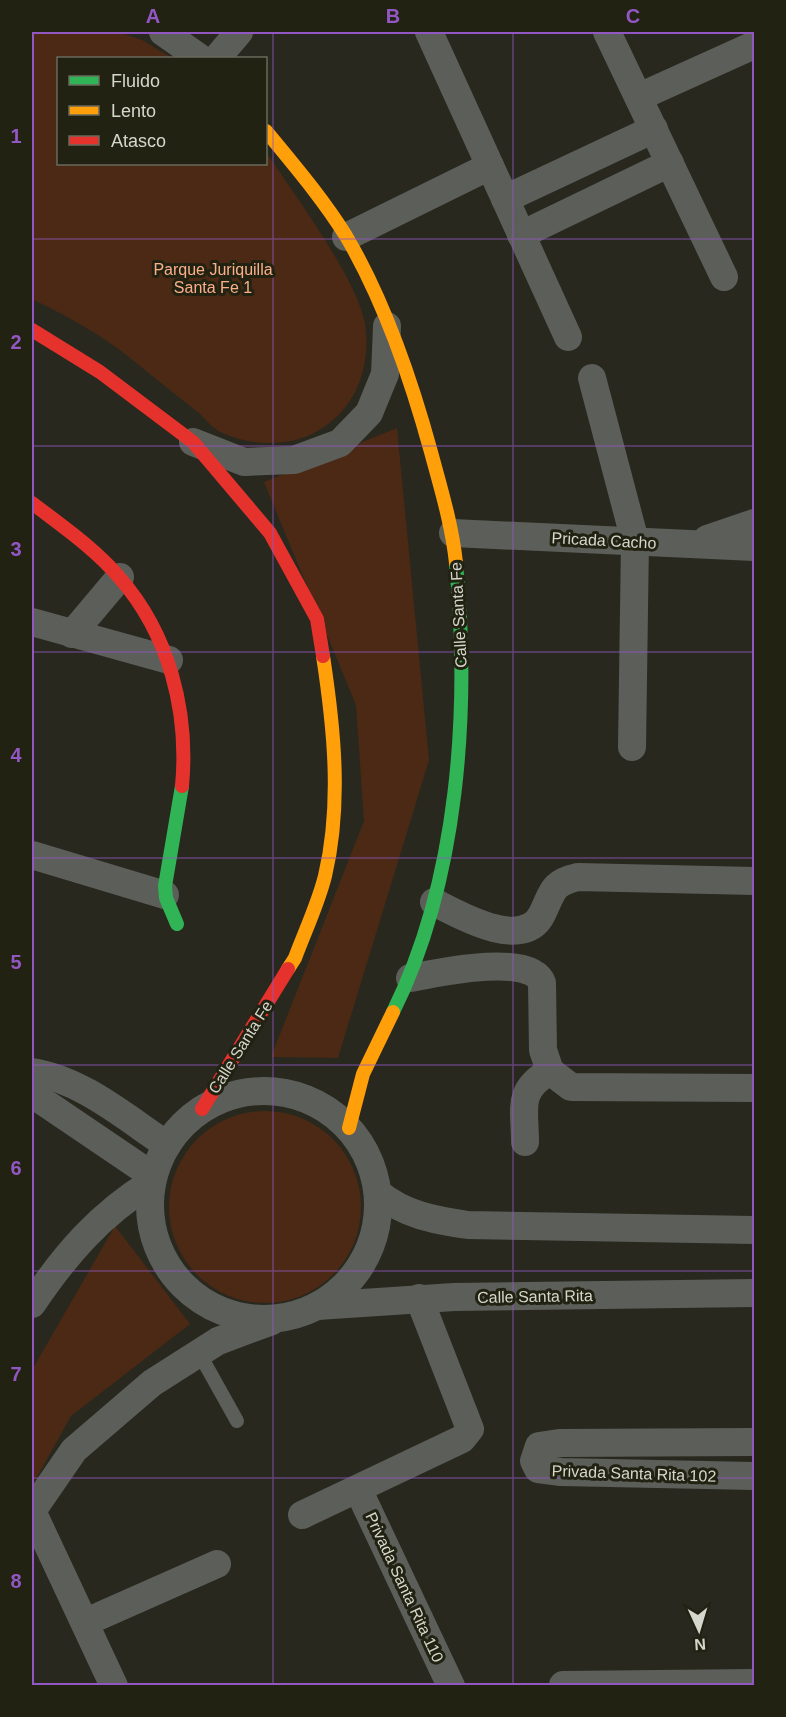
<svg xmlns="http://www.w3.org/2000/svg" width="786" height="1717" viewBox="0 0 786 1717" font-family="Helvetica,sans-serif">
<rect width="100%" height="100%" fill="#28281e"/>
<g fill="#4b2914">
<path d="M32,32h86l24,8 30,18h-114v106h208v-12c26,39 92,128 99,172 6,40 -7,80 -41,103 -30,21 -71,20 -104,5 -7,-4 -14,-12 -20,-18 -24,-19 -48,-38 -71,-57 -29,-23 -64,-42 -97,-58z"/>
<path d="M397,428l32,332 -91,298 -67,-1 93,-236 -8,-116 -92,-223z"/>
<circle cx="265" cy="1207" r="96"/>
<path d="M115,1226l75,98 -119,92 -39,70v-116z"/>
</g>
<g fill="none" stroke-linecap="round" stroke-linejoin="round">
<path stroke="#5c5e59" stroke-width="14" d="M199,1353l38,68"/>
<g stroke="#5c5e59" stroke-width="28">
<path d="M163,32l37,26"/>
<path d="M429,32l139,305"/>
<path d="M607,32l117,245"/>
<path d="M217,58l22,-26"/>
<path d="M639,97l115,-52"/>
<path d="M505,199l149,-70"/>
<path d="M521,235l149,-72"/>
<path d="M346,237l144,-71"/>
<path d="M592,378l43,163 -3,206"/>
<path d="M193,442l51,20 50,-2 46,-17 29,-30 16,-39 2,-48"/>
<path d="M453,533l301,14"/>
<path d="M707,539l47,-16"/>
<path d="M32,622l137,38"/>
<path d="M72,634l48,-57"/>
<path d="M32,855l133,40"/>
<path d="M434,902c25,13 90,50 108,12 11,-22 9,-31 36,-37l176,4"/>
<path d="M410,978c26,-5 121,-26 132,5l1,67 7,21 21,16 183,1"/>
<path d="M32,1072c49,7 94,46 135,73"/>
<circle cx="264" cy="1205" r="114"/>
<path d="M32,1094l121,82"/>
<path d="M525,1142c0,-34 -9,-51 25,-71"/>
<path d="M378,1193c27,22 56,27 90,32l286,5"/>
<path d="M32,1304c33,-49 68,-90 119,-121"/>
<path d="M317,1306l137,-9 300,-4"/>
<path d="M754,1442l-195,1 -20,3 -5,15 4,8 23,3 193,4"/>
<path d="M358,1489l93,197"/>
<path d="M32,1511l42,-61 78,-67 66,-42 54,-20"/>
<path d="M32,1511l82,175"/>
<path d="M302,1515l160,-76 8,-10 -51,-131"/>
<path d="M86,1622l131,-58"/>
<path d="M563,1685l191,-2"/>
</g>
<g stroke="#30b455" stroke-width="14">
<path d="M177,924l-11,-26 -1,-12 17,-100"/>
<path d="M393,1012c66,-133 77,-303 63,-449"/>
</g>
<g stroke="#ff9f0a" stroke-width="14">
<path d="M266,131c28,34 57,68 80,105 39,66 65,143 85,216 10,37 21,73 25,111"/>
<path d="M288,969l7,-11c10,-27 23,-54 30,-82 17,-72 9,-148 -2,-220"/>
<path d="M349,1128l14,-54 30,-62"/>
</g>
<g stroke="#e5322d" stroke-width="14">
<path d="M32,330l68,42 93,70 77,91 47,86 6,37"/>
<path d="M32,503c30,23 62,45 87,74 50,57 70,134 63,209"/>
<path d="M202,1109l86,-140"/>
</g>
</g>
<path fill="none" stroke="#9257c2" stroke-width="1.5" stroke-opacity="0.55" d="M273,32v1654M513,32v1654M32,239h722M32,446h722M32,652h722M32,858h722M32,1065h722M32,1271h722M32,1478h722"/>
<g text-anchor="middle" stroke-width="6" stroke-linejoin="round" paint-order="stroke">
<g font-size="16" fill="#fbaf89" stroke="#212211">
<text x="213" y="275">Parque Juriquilla<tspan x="213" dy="18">Santa Fe 1</tspan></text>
</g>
<g font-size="16" fill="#d6d7cc" stroke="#212211">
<text transform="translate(604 540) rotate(3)" y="6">Pricada Cacho</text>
<text transform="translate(458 615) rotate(-93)" y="6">Calle Santa Fe</text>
<text transform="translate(240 1047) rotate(-58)" y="6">Calle Santa Fe</text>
<text transform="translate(535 1296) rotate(-1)" y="6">Calle Santa Rita</text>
<text transform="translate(634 1473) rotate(2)" y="6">Privada Santa Rita 102</text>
<text transform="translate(405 1587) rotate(65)" y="6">Privada Santa Rita 110</text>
</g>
</g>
<rect width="786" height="1717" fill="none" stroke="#212211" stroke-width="66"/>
<rect x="57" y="57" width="210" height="108" fill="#212211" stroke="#696a5c" stroke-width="1.5"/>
<rect x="69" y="76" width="30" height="9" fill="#30b455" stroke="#696a5c" stroke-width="1.5"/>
<text x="111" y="87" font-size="18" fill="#d6d7cc">Fluido</text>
<rect x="69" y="106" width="30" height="9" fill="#ff9f0a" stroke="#696a5c" stroke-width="1.5"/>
<text x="111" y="117" font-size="18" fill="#d6d7cc">Lento</text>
<rect x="69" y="136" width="30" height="9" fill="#e5322d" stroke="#696a5c" stroke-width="1.5"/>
<text x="111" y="147" font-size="18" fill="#d6d7cc">Atasco</text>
<g transform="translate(699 1630) rotate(176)" stroke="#212211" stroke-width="4.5" paint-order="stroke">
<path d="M0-4.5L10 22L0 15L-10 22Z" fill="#d6d7cc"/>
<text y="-9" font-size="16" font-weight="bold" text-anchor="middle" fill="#d6d7cc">N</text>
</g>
<rect x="33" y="33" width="720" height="1651" fill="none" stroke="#9257c2" stroke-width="2"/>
<g font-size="20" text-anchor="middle" font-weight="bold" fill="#9257c2">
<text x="153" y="23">A</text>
<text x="393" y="23">B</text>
<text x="633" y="23">C</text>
<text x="16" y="143">1</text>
<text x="16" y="349">2</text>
<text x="16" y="556">3</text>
<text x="16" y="762">4</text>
<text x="16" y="969">5</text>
<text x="16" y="1175">6</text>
<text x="16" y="1381">7</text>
<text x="16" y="1588">8</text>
</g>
</svg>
